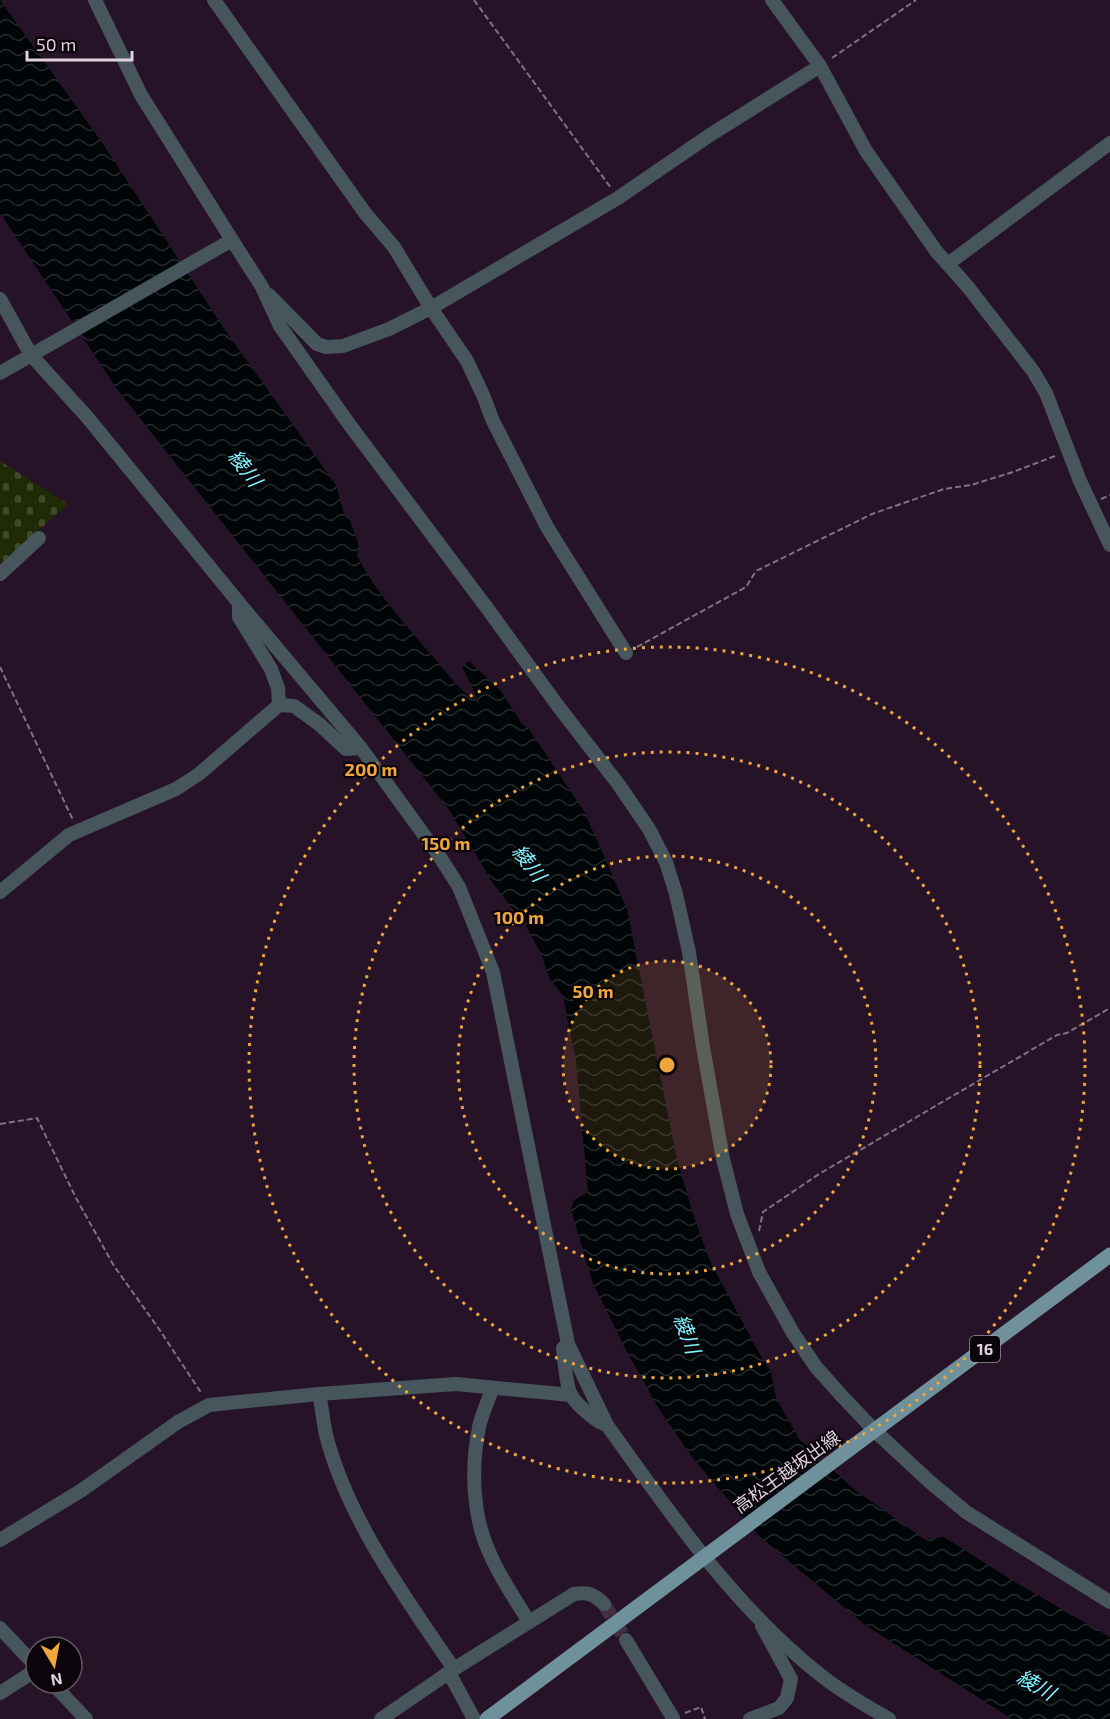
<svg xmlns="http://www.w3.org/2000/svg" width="1110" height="1719" viewBox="0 0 1110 1719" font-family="'Exo 2','Noto Sans JP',sans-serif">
<defs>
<pattern id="cemetery-stones" width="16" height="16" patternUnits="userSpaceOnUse" patternTransform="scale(1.5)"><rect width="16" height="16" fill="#202b05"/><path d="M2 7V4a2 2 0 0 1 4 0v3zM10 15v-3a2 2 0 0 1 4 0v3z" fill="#404929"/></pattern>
<pattern id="water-waves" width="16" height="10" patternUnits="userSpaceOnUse" patternTransform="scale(1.5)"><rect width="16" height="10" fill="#000607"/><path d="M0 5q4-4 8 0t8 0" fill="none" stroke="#25292b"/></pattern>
</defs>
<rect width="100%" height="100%" fill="#271328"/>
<path fill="url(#cemetery-stones)" d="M0,461l68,43 -67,60 -1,-5z"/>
<path fill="url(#water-waves)" d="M0,0l101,141 124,189 111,155 8,29 5,4 10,28 -2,10c20,38 51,72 79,104 13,16 26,32 43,43l-17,-37 7,-5 32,30 21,33 7,5 55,82 43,98 49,246 17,59 16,45 49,92 13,21 5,26 23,41 56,51 69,49 20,-2 71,45 95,55v82h-98l-147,-94 -106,-89 -67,-79 -33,-48 -34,-61 -33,-67 -21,-72 3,-9 14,-8 -12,-130 -13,-66 -13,-17 -9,-25 -14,-26 -35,-46 -42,-71 -333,-422 -117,-176z"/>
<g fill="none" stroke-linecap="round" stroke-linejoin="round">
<path stroke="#433043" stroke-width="14" stroke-dasharray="14 7" stroke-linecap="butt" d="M604,1604l22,36"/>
<g stroke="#827183" stroke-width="2" stroke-dasharray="6 3" stroke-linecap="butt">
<path d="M474,0l137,188"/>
<path d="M832,58l84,-58"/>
<path d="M1101,499l9,-4"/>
<path d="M637,647l109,-60 10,-16 116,-57 72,-25 27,-4 42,-13 42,-16"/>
<path d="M0,667l73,153"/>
<path d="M0,1124l37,-6 39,80 38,68 45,63 43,65"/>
<path d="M759,1231l4,-19 56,-38 238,-139 10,-2 43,-25"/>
<path d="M685,1713l16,-6 4,12"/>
</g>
<g stroke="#46565c" stroke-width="14">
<path d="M95,0l46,95 91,145"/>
<path d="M214,0l151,213 29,34 37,61 36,53 16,34 10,26 54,106 79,126"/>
<path d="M772,0l48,66 46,85 70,100 32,36 65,84 13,22 34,88 30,64"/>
<path d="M948,264l162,-121"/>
<path d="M269,295l48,49 9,3 17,-1 46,-17 42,-21 187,-110 92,-63 110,-69"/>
<path d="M0,299l31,56 57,63 151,185v14l32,52 7,19 1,17"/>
<path d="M0,373l232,-133 30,47 18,39 31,44 38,54 138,184 71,98 61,79 30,44 17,33 10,32 13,58 14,95 20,112 14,55 22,58 34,61 23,34 25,28 34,36 55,51 36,30 144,90"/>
<path d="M0,574l39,-36"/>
<path d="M239,603l122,145"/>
<path d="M0,892l69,-57 107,-46 23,-15 80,-69 15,1 25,18 27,25 15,-1 79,109 19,30 34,85 75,372 -5,4c1,11 3,37 8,47 5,9 26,28 36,30 64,90 129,184 216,252 20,16 44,29 66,42"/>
<path d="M568,1344l39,81"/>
<path d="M493,1388c-5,12 -11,26 -14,39 -8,41 -7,89 11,127 10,24 26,46 39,68"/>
<path d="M319,1394c3,13 4,27 7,41 22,85 79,162 128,234"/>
<path d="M0,1540l82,-50 96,-68 31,-17 110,-11 137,-10 115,11"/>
<path d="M0,1628l36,38"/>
<path d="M626,1640l47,78"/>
<path d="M446,1674l7,6 21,39"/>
<path d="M52,1683l34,36"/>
<path d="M0,1693l36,-23"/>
<path d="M381,1719l73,-50 120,-75c14,-2 20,0 30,10"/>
<path d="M750,1719l29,-11 8,-10 4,-19 -29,-53"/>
</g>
<path stroke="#6f919c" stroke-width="15" d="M487,1719l623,-464"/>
</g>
<circle cx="667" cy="1065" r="104" fill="#eea73c" fill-opacity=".12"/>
<g fill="none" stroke="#eea73c" stroke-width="3" stroke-dasharray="3 6">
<circle cx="667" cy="1065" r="104"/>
<circle cx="667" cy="1065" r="209"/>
<circle cx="667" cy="1065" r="313"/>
<circle cx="667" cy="1065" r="418"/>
</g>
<g text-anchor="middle" stroke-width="4.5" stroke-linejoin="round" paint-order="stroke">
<rect fill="#0b040b" stroke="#9f949f" stroke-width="1.5" x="970" y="1336" width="30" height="26" rx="4.5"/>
<g font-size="16" font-weight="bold" fill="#dfd1df">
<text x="985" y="1355">16</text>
</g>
<g font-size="18" fill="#dfd1df" stroke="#0b040b">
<text transform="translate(787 1472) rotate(-36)" y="6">高松王越坂出線</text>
</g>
<g font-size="20" font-style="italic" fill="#7bf9fe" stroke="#0b040b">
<text transform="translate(245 468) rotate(53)" y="7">綾川</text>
<text transform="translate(529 863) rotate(53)" y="7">綾川</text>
<text transform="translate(687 1334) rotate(70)" y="7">綾川</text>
<text transform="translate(1036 1685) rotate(30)" y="7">綾川</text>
</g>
</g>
<circle cx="667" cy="1065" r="9" fill="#eea73c" stroke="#0b040b" stroke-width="3"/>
<g font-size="18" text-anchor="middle" font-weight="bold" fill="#eea73c" stroke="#0b040b" stroke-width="4.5" stroke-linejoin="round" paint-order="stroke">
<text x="371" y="776">200 m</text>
<text x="446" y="850">150 m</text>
<text x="519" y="924">100 m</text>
<text x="593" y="998">50 m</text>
</g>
<g transform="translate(54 1665) rotate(170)"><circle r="28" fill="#0b040b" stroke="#605660" stroke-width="1.5"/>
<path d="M0-4.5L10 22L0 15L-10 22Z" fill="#eea73c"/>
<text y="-9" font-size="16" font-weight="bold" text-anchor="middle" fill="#dfd1df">N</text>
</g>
<path d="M27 51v9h105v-9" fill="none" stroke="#dfd1df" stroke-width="3"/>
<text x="36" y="51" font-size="18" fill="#dfd1df" stroke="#0b040b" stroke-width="4.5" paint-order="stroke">50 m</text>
</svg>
